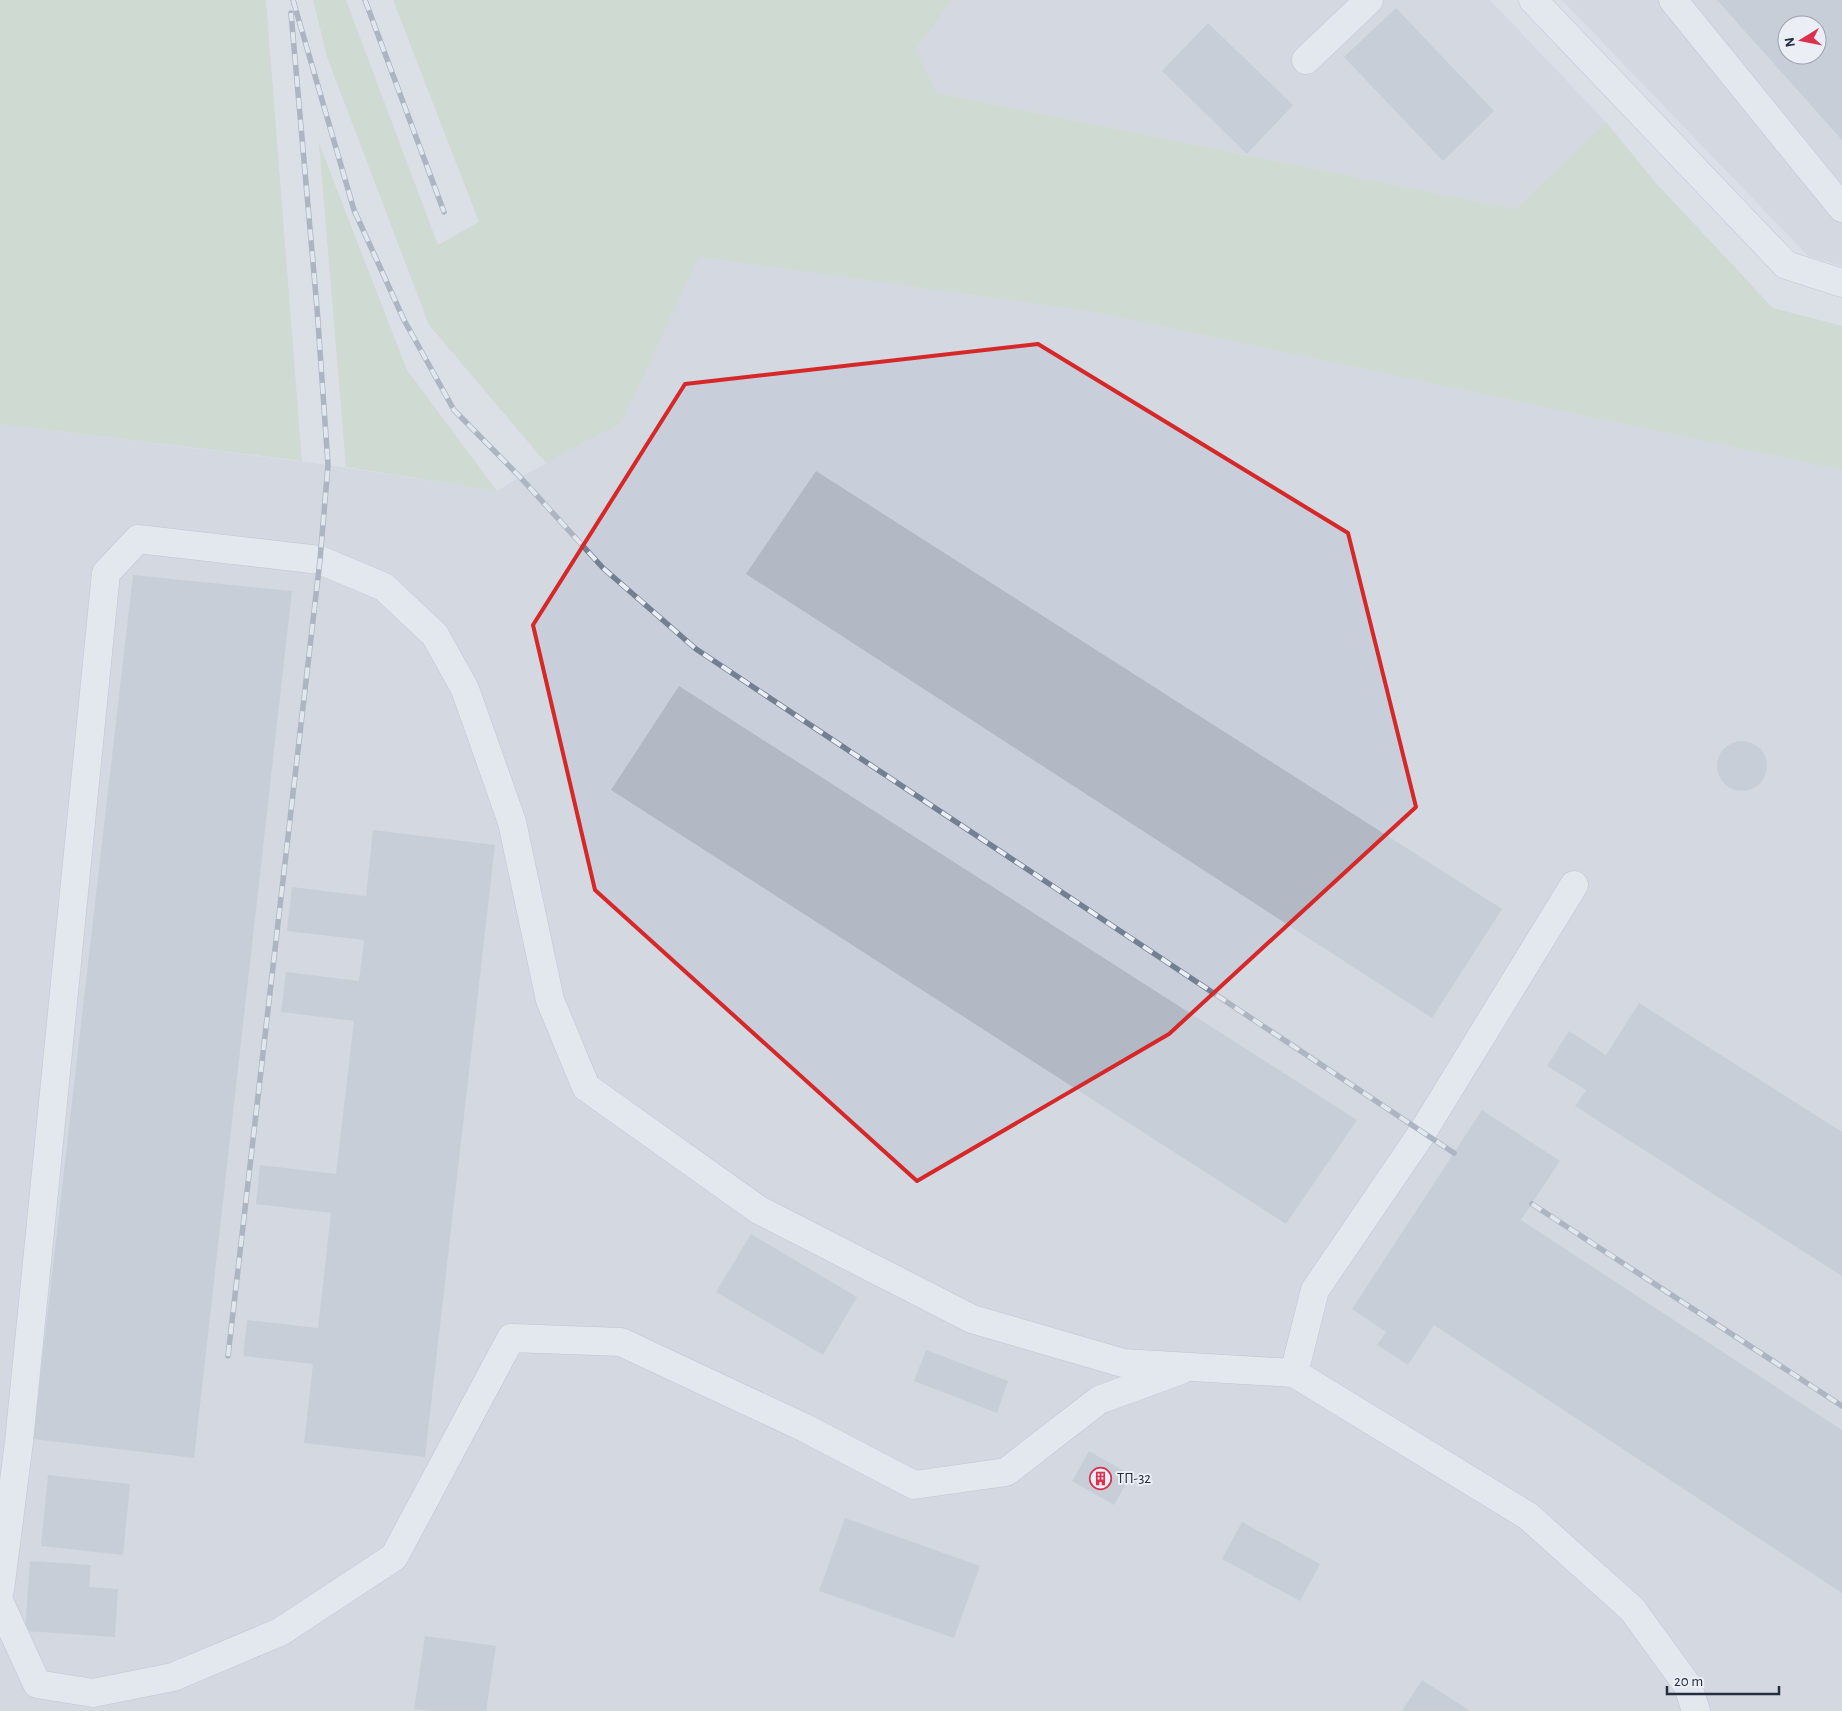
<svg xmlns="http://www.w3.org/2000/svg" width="1842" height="1711" viewBox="0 0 1842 1711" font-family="'Alegreya Sans',sans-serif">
<rect width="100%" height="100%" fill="#dbe0e7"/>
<g fill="#c9cfda" fill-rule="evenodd">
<path d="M953,0h537l116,122 -91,87 -578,-116 -21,-44z"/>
<path d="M1562,0h280v266l-34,-10zM1787,25h30v30h-30z"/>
<path d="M699,257l395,55 748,158v1241h-1842v-1287l328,41 169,26 23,-14 102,-54z"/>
</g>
<g fill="#c2d2bb">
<path d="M0,0h266l36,461 -302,-37z"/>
<path d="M313,0h33l92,245 41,-23 -86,-222h560l-37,49 21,44 578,116 91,-87 50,61 117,125 69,18v144l-748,-158 -395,-55 -77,166 -76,40 -117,-138 -102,-268z"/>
<path d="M319,143l88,227 90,121 -151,-24z"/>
</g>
<g fill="#b2b9c5" fill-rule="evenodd">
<path d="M1717,0h125v140zM1787,25h30v30h-30z"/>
<path d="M1396,8l98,103 -51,50 -99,-104z"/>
<path d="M1208,23l85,82 -46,49 -85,-83z"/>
<path d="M816,471l686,438 -70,109 -686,-444z"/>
<path d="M133,575l159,16 -98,867 -161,-19z"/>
<path d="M679,686l678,434 -71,104 -675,-434z"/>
<circle cx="1742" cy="766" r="25"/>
<path d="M373,830l122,15 -70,612 -121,-14 9,-79 -70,-8 4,-36 71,8 13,-115 -75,-9 4,-39 76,9 18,-153 -73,-9 5,-40 73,9 5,-41 -77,-9 5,-44 74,9z"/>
<path d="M1639,1003l203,129v144l-267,-170 11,-16 -39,-24 22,-35 37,24z"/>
<path d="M1482,1110l78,51 -39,59 321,210v163l-408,-268 -26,40 -31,-20 9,-13 -34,-23z"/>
<path d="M751,1234l106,63 -34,58 -107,-63z"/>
<path d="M926,1350l82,31 -11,32 -83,-32z"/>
<path d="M1089,1451l42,24 -17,30 -42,-24z"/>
<path d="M48,1475l82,9 -7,71 -82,-9z"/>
<path d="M845,1518l135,48 -26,72 -135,-47z"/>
<path d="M1242,1522l78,42 -20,37 -78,-42z"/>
<path d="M30,1561l61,4 -2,22 29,2 -3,48 -90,-6z"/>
<path d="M425,1636l71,10 -10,65h-55l-17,-2z"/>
<path d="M1422,1680l36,23 12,8h-68z"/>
</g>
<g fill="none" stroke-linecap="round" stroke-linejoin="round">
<defs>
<g id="minor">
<path d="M1533,0l253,265 56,18"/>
<path d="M1673,0l169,208"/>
<path d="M1306,60l63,-60"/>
<path d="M1294,1373l21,-83 107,-157 152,-248"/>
<path d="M0,1590l19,-148 87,-869 32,-34 182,21 64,27 51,48 30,54 47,133 38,178 36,87 173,123 213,109 151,44 171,10 234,143 104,93 56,77 8,25"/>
<path d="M0,1603l37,81 56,9 80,-16 107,-45 114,-75 117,-219 110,4 184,86 109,57 92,-13 93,-72 82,-30"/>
</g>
</defs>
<use href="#minor" stroke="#a0a7b1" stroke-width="29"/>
<use href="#minor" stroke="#eef1f5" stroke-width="28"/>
<defs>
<g id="rail">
<path d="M293,0l61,210 50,110 50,90 66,67 83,91 93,81 758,504"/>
<path d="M365,0l79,212"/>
<path d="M1532,1204l310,202"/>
<path d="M228,1356l92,-796 8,-95 -11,-157 -26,-295"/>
</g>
</defs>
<use href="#rail" stroke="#738092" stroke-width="5.5"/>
<use href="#rail" stroke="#ebeff5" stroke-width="4" stroke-dasharray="11" stroke-linecap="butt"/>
</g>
<path d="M0 0H1842V1711H0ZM1038,344l310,189 68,274 -247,227 -252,147 -322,-291 -62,-265 152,-241z" fill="#dbe0e7" fill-opacity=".55" fill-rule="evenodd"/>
<path fill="none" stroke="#d62828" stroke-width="4" stroke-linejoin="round" d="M1038,344l310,189 68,274 -247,227 -252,147 -322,-291 -62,-265 152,-241z"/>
<defs>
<symbol id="building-ring" viewBox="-11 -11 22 22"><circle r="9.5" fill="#ebeff5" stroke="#db314f" stroke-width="1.5"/><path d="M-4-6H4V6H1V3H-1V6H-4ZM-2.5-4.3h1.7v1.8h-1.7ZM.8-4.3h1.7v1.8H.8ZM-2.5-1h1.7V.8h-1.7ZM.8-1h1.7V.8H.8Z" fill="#db314f"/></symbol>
</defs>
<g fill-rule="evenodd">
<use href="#building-ring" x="1088" y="1466" width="25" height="25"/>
</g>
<g text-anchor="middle" stroke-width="4" stroke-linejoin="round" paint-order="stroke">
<g font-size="15" fill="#242e3f" stroke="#ebeff5" text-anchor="start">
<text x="1117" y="1483">ТП-32</text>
</g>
</g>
<g transform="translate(1802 40) rotate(260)"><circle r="24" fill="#ebeff5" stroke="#9ba2ac"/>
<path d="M0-4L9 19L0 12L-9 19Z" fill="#db314f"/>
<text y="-8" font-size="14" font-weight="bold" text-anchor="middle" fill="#242e3f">N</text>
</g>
<path d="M1667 1686v8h112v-8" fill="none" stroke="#242e3f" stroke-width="2.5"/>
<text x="1674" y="1686" font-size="15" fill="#242e3f" stroke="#ebeff5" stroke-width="4" paint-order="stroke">20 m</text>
</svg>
